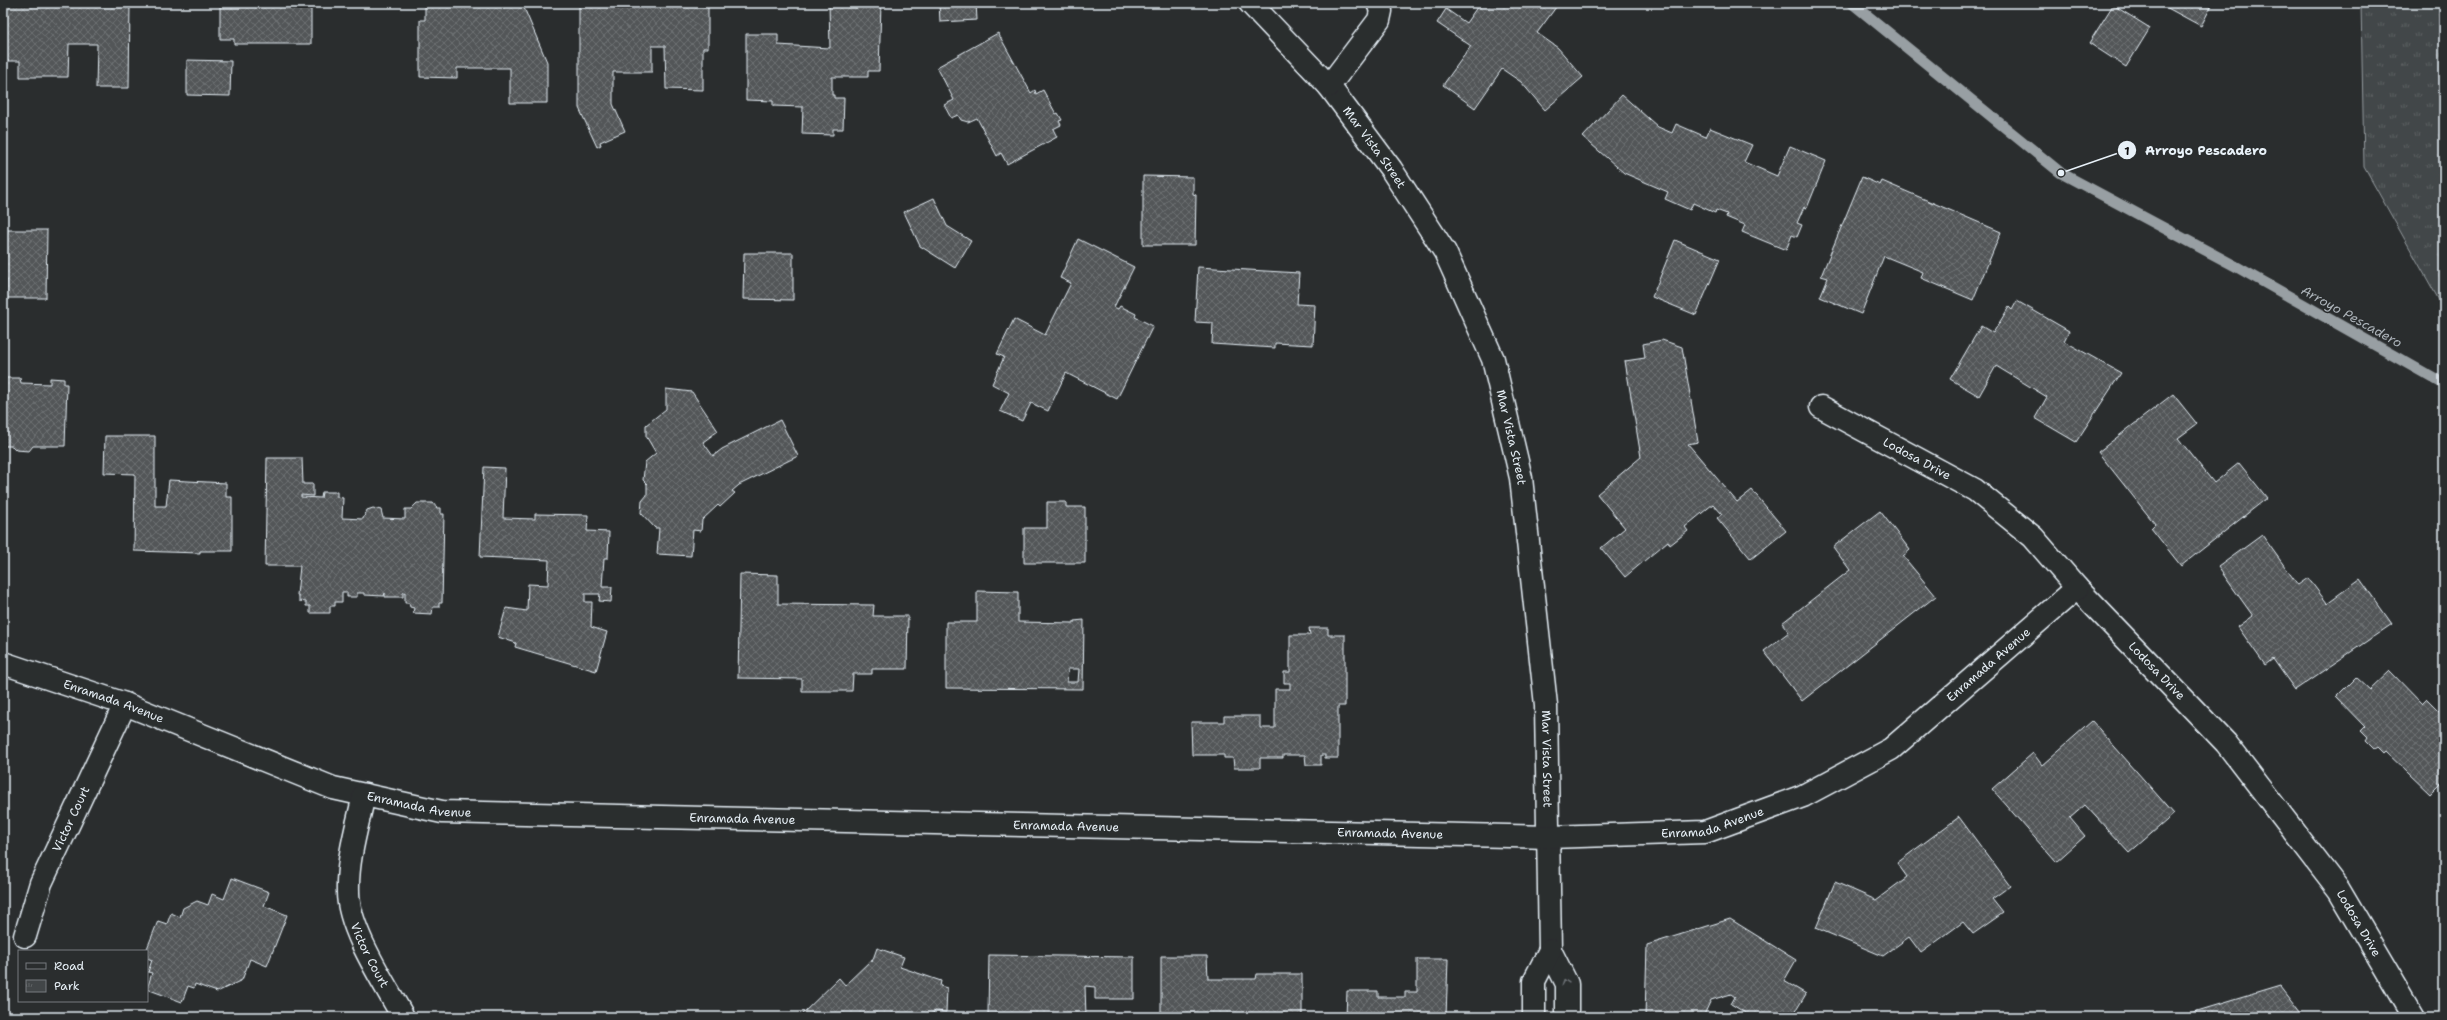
<svg xmlns="http://www.w3.org/2000/svg" width="2447" height="1020" viewBox="0 0 2447 1020" font-family="'Shantell Sans',sans-serif">
<defs>
<pattern id="park-tufts" width="24" height="20" patternUnits="userSpaceOnUse"><rect width="24" height="20" fill="#424648"/><path d="M3 7l-1-3M5 7V3M7 7l1-3M15 17l-1-3M17 17v-4M19 17l1-3" fill="none" stroke="#5d6163"/></pattern>
<pattern id="building-cross-hatch" width="8" height="8" patternUnits="userSpaceOnUse"><rect width="8" height="8" fill="#535759"/><path d="M0 0l8 8M0 8l8-8" fill="none" stroke="#6c7072"/></pattern>
</defs>
<rect width="100%" height="100%" fill="#2a2d2e"/>
<filter id="ink" filterUnits="userSpaceOnUse"><feTurbulence type="fractalNoise" baseFrequency=".025" numOctaves="2"/><feDisplacementMap in="SourceGraphic" scale="8" xChannelSelector="R" yChannelSelector="G"/><feConvolveMatrix kernelMatrix="1 2 1 2 8 2 1 2 1" color-interpolation-filters="sRGB"/></filter>
<g filter="url(#ink)">
<path fill="url(#park-tufts)" stroke="#959ca0" d="M2361,3h83v306l-80,-142z"/>
<g fill="none" stroke-linecap="round" stroke-linejoin="round">
<path stroke="#989fa3" stroke-width="11" d="M1852,3l209,170 176,94 207,117"/>
</g>
<g fill="url(#building-cross-hatch)" stroke="#e8f1f8" fill-rule="evenodd">
<path d="M3,3h127l-1,85h-33l1,-44h-28l-1,33h-48v-16h-17z"/>
<path d="M220,3h91v41h-77v-5h-14z"/>
<path d="M425,3h97l25,59v41h-37v-35h-53v10l-37,-1v-57h5z"/>
<path d="M579,3h129v45h-5v42l-37,-1 -1,-43h-13v26h-39v32l12,27 -25,11 1,3 -4,2 -18,-39z"/>
<path d="M829,3h52l-2,68h-11v6h-36v18h2v3h10l-1,31h-10v6l-31,-1 1,-27 -30,-1v-5l-27,-1v-66h32v11l52,3z"/>
<path d="M939,3h37l1,17 -37,2z"/>
<path d="M1480,3h79l-22,30 21,15 25,29 -38,33 -24,-28 -19,-13 -27,39 -32,-23 28,-39 -34,-23 9,-14 20,14z"/>
<path d="M2164,3h49l-12,23 -39,-21z"/>
<path d="M2113,5l37,23 -24,39 -37,-24z"/>
<path d="M998,33l33,60 4,-3 1,4 7,-4 13,24 2,-1 4,7 -3,1 2,4 -8,4 4,8 -50,27 -6,-11 -4,3 -20,-38 -9,4 -7,-2 -3,-5 -7,3 -7,-13 10,-5 -17,-33z"/>
<path d="M187,60l44,1 -1,35 -43,-1z"/>
<path d="M1622,95l36,32 14,6 4,-9 30,13 4,-9 42,17 -8,17 33,14 13,-30 36,15 -19,47 -3,-1 -7,16 5,2 -5,12 -5,-2 -6,15 -44,-18 3,-7 -19,-8 1,-3 -11,-4 -1,3 -22,-10 -3,7 -25,-11 3,-7 -44,-19 -41,-36z"/>
<path d="M1143,176l50,1v17l3,1 -1,50h-52z"/>
<path d="M1862,177l18,8 2,-4 119,51 -28,68 -52,-22 2,-6 -39,-16 -23,58 -41,-17 8,-19 -7,-2z"/>
<path d="M934,198l13,28 24,15 -16,27 -35,-22 -16,-34z"/>
<path d="M6,230h41l-1,68h-40l1,-18h-4z"/>
<path d="M1078,239l56,28 -20,40 4,2 2,-3 16,8 -1,3 18,9 -36,73 -51,-26 -18,38 -17,-8 -9,18 -22,-10 9,-18 -17,-9 12,-27 -7,-3 17,-35 31,16 26,-52 -11,-5z"/>
<path d="M1675,240l45,19 -24,56 -44,-18z"/>
<path d="M744,253h49v47l-50,-1z"/>
<path d="M1198,267l101,6 -2,31 18,1 -2,40 -38,-2v5l-63,-4 1,-21 -18,-1z"/>
<path d="M2017,301l52,30 -5,10 57,32 -45,69 -41,-24 12,-21 -51,-31 -17,30 -29,-17 31,-53 12,7 16,-26 3,3z"/>
<path d="M1662,340l20,7 16,95 -10,2 49,58 15,-12 34,41 -35,28 -34,-41 5,-4 -9,-10 -28,23 3,4 -18,14 -2,-4 -43,36 -24,-29 24,-20 -28,-34 44,-37 -16,-96 20,-3 -2,-14z"/>
<path d="M3,378h17l1,5 29,1v-6l14,1v5h3l-2,62h-32l-4,5 -13,-1 -4,-4h-9z"/>
<path d="M666,389l26,3 26,39 -15,11 10,14 9,-7 58,-29 18,36 -59,29 -7,6 3,2 -15,14 -2,-2 -16,15 -1,11 -8,-1 -2,26 -34,-2 2,-26h-4l-14,-15 1,-12 5,-6v-11l-4,-4 2,-18 11,-9 -10,-17v-11l20,-16z"/>
<path d="M2173,394l24,30 -19,14 36,45 25,-20 28,35 -86,68 -30,-38 4,-4 -57,-72z"/>
<path d="M105,436h50v70h11l3,-26 57,3v14h6v54h-32v2l-66,-2 1,-77 -31,-1z"/>
<path d="M267,458h35l1,26h10v12l-12,-1v2l20,1 1,-6h15v5l6,1 -1,20 21,1 4,-9 6,-2 8,2 2,8 22,1v-10h6l6,-6h16l4,5h4v6h3l-2,89h-3v4h-6l-1,7 -19,-1 1,-5 -4,-1 -1,-4h-4v-11l-2,1v4h-18v-4l-1,3 -20,-1v-2h-7v4h-10v-5h-5v10h-7v4h-5v7h-20v-7h-4v-4l-7,-1v-5l-2,-1 3,-29h-35z"/>
<path d="M484,467l21,1 -2,50 32,1v-5l53,1 -1,16 22,1 -1,26h-4l-2,29h10l-1,15 -12,-1 1,-7h-15v8h7l-1,25 16,5 -11,39 -81,-24 1,-4 -18,-6 8,-29 21,3 1,-27 20,1 1,-25 -69,-3z"/>
<path d="M1047,502h19v5h19v56h-61v-35h23z"/>
<path d="M1880,511l30,39 -7,6 33,40 -134,105 -38,-50 25,-19 -7,-9 68,-53 -17,-23z"/>
<path d="M2262,535l36,50 10,-7 19,25 33,-24 32,45 -97,66 -22,-31 -8,6 -27,-38 15,-11 -35,-49z"/>
<path d="M740,574l38,1v29l96,1 -1,11h35l-1,53h-35v5h-19l-1,17h-50v-12l-64,-1z"/>
<path d="M977,591l41,1v30l56,1v-2l10,-1 -1,69 -137,-1v-66h31zM1068,669h11l-1,13h-11z"/>
<path d="M1309,628h19v7h17v71h-7v52h-13v-3h-4v10h-15l-1,-10h-22v3h-23v10h-26l-1,-10h-9v-3h-32l-1,-33h33v-6h36v12h15v-39h15v-6h-6v-11h6v-37h20z"/>
<path d="M2390,671l32,33 5,-5 17,17v64l-14,14 -45,-43 -2,2 -6,-6 -3,2 -8,-8 2,-3 -7,-7 4,-4 -29,-30 20,-20 14,13z"/>
<path d="M2092,721l82,93 -45,39 -44,-48 -15,13 15,18 -29,26 -64,-73 41,-36 9,12z"/>
<path d="M1959,817l51,69 -18,13 11,14 -30,21 -10,-12 -42,31 -12,-16 -26,19 -67,-28 19,-46 41,18 31,-23 -10,-14z"/>
<path d="M232,878l37,14 -5,14 23,9 -20,51 -17,-7 -8,21 -25,12 -22,-8 -1,4 -6,-2 -6,16 -35,-13 5,-16 -4,-1 4,-12 -5,-2 -1,-7 12,-30 9,3 4,-11 9,4 3,-9 14,-7 11,4 4,-11 12,5z"/>
<path d="M1730,919l66,41 -12,21 22,13 -14,23h-40l-21,-13 4,-7 -4,-3 -20,6 -8,17h-58l2,-72z"/>
<path d="M877,948l27,9 -4,10 41,14 -1,5 7,2 -1,24 -11,-1 -6,6 -129,-1 39,-38 6,7 26,-25 1,2z"/>
<path d="M989,955l145,2v42h-39v-12l-10,-1 1,31h-76v-3h-22z"/>
<path d="M1161,956h46l1,23h48l1,-5h45v43h-141z"/>
<path d="M1417,959h31l-2,58h-100l1,-26h31v6h27v-5h12z"/>
<path d="M2280,986l24,31h-119l-1,-2z"/>
</g>
<g fill="none" stroke-linecap="round" stroke-linejoin="round">
<defs>
<g id="minor">
<path id="s1" d="M1250,3l79,83 62,83 54,83 48,107 28,119 25,227 4,245 17,34v33"/>
<path d="M1329,86l50,-66 2,-9 -3,-8"/>
<path id="s2" d="M1821,407l154,83 58,47 44,51 149,155 113,147 75,127"/>
<path id="s3" d="M3,663l122,41 208,84 109,24 1107,25 156,-5 98,-36 88,-47 186,-161"/>
<path id="s4" d="M364,795c-7,32 -17,64 -16,97 0,37 37,92 55,125"/>
<path id="s5" d="M25,936l16,-53 84,-179"/>
<path d="M1534,1017v-36l16,-31"/>
</g>
</defs>
<use href="#minor" stroke="#e8f1f8" stroke-width="25"/>
<use href="#minor" stroke="#2a2d2e" stroke-width="22"/>
</g>
<defs><path id="oneway-chevron" d="M-2-3.5L2.5 0L-2 3.5" fill="none" stroke-width="1.6" stroke-linecap="round" stroke-linejoin="round"/></defs>
<use stroke="#6c7275" href="#oneway-chevron" transform="translate(1565 982) rotate(-108)"/>
</g>
<g text-anchor="middle" stroke-width="3" stroke-linejoin="round" paint-order="stroke">
<g font-size="12" fill="#e8f1f8" stroke="#2a2d2e">
<text dy="4" stroke="none"><textPath href="#s1" startOffset="191">Mar Vista Street</textPath></text>
<text dy="4" stroke="none"><textPath href="#s1" startOffset="515">Mar Vista Street</textPath></text>
<text dy="4" stroke="none"><textPath href="#s2" startOffset="109">Lodosa Drive</textPath></text>
<text dy="4" stroke="none"><textPath href="#s3" startOffset="2061">Enramada Avenue</textPath></text>
<text dy="4" stroke="none"><textPath href="#s2" startOffset="432">Lodosa Drive</textPath></text>
<text dy="4" stroke="none"><textPath href="#s3" startOffset="117">Enramada Avenue</textPath></text>
<text dy="4" stroke="none"><textPath href="#s1" startOffset="839">Mar Vista Street</textPath></text>
<text dy="4" stroke="none"><textPath href="#s3" startOffset="441">Enramada Avenue</textPath></text>
<text dy="4" stroke="none"><textPath href="#s5" startOffset="126">Victor Court</textPath></text>
<text dy="4" stroke="none"><textPath href="#s3" startOffset="765">Enramada Avenue</textPath></text>
<text dy="4" stroke="none"><textPath href="#s3" startOffset="1737">Enramada Avenue</textPath></text>
<text dy="4" stroke="none"><textPath href="#s3" startOffset="1089">Enramada Avenue</textPath></text>
<text dy="4" stroke="none"><textPath href="#s3" startOffset="1413">Enramada Avenue</textPath></text>
<text dy="4" stroke="none"><textPath href="#s2" startOffset="756">Lodosa Drive</textPath></text>
<text dy="4" stroke="none"><textPath href="#s4" startOffset="166">Victor Court</textPath></text>
</g>
<g font-size="13" font-style="italic" fill="#acb3b9" stroke="#2a2d2e">
<text transform="translate(2352 316) rotate(29)" y="5">Arroyo Pescadero</text>
</g>
</g>
<path fill="none" stroke="#e8f1f8" stroke-width="1.5" d="M2061 173L2127 150"/>
<g fill="#e8f1f8" stroke="#2a2d2e" stroke-width="1.5">
<circle cx="2061" cy="173" r="4"/>
<circle cx="2127" cy="150" r="10"/>
</g>
<g font-size="12" text-anchor="middle" font-weight="bold" fill="#111">
<text x="2127" y="155">1</text>
</g>
<g font-size="13" text-anchor="middle" font-weight="bold" fill="#e8f1f8" stroke="#2a2d2e" stroke-width="3" stroke-linejoin="round" paint-order="stroke">
<text x="2206" y="155">Arroyo Pescadero</text>
</g>
<rect width="2447" height="1020" fill="none" stroke="#2a2d2e" stroke-width="16"/>
<rect x="8" y="8" width="2431" height="1004" fill="none" stroke="#e8f1f8" stroke-width="1.5" filter="url(#ink)"/>
<rect x="18" y="950" width="130" height="52" fill="#2a2d2e" stroke="#767b7f"/>
<rect x="26" y="963" width="20" height="6" fill="#2a2d2e" stroke="#767b7f"/>
<text x="54" y="970" font-size="12" fill="#e8f1f8">Road</text>
<rect x="26" y="980" width="20" height="12" fill="url(#park-tufts)" stroke="#767b7f"/>
<text x="54" y="990" font-size="12" fill="#e8f1f8">Park</text>
</svg>
